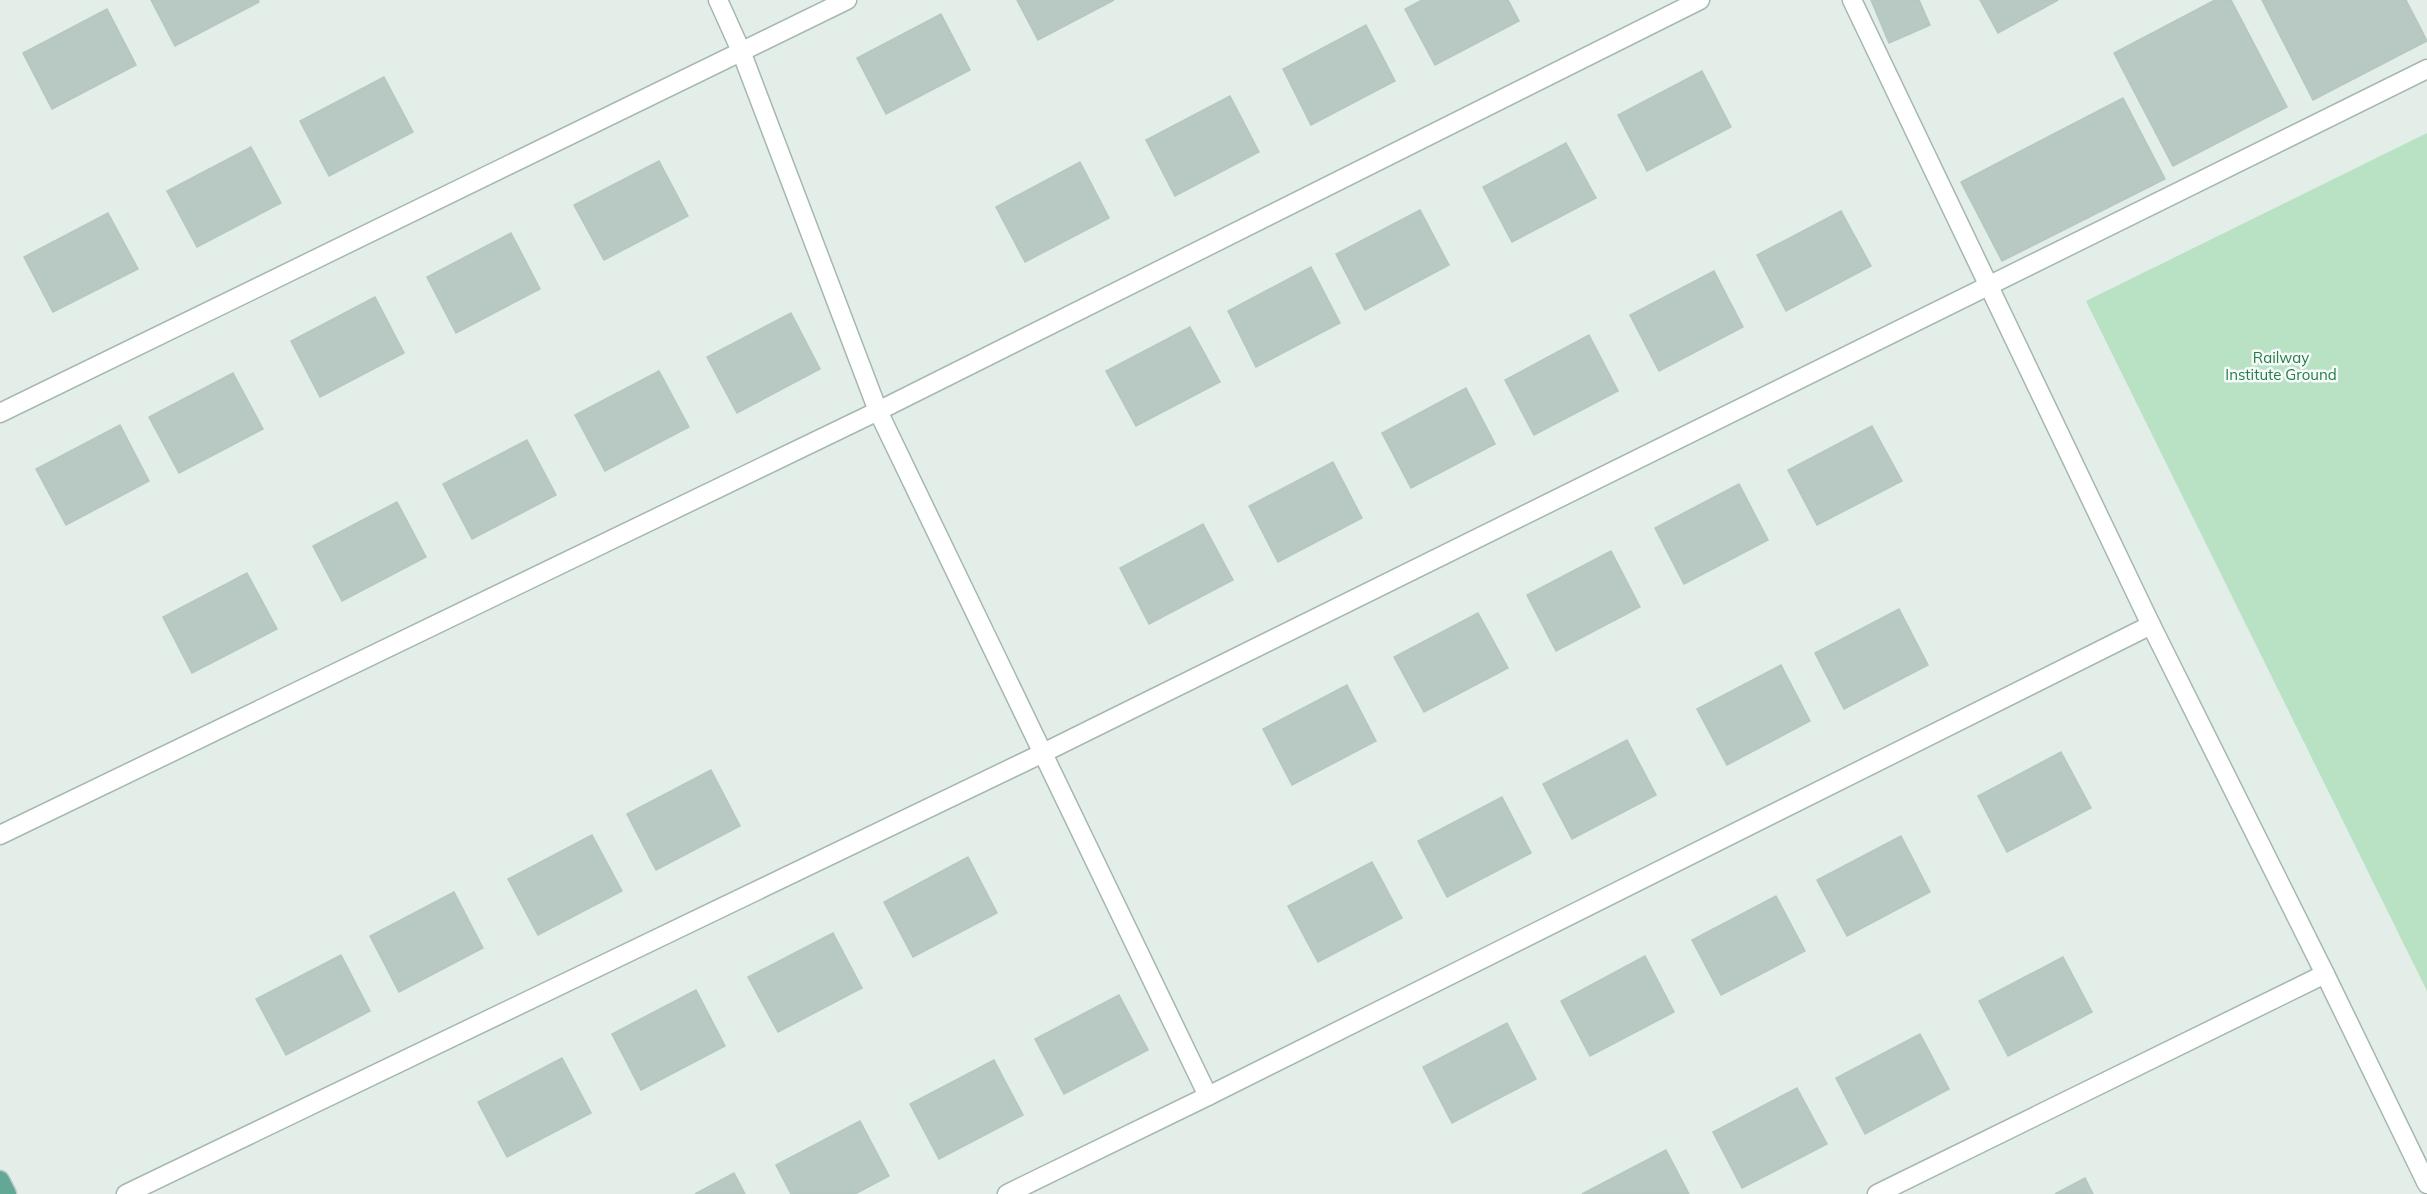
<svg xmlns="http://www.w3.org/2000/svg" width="2427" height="1194" viewBox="0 0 2427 1194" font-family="Mulish,sans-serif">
<rect width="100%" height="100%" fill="#e3eee9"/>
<path fill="#b9e1c4" d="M2427,133v858l-341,-690z"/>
<g fill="#b7c9c2" stroke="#b4c8c0" stroke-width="1.5">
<path d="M151,0h107l1,2 -84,44z"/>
<path d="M1017,0h97l-76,40z"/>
<path d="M1422,0h86l11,21 -84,44 -30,-56z"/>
<path d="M1871,0h48l11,25 -41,18z"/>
<path d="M1980,0h78l-60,33z"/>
<path d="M2215,0h16l56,107 -114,59 -59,-113z"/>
<path d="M2262,0h144l21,41 -114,59z"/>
<path d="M107,9l29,56 -84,44 -29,-56z"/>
<path d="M941,14l29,56 -84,44 -29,-56z"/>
<path d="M1366,25l29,56 -84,44 -28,-56z"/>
<path d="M1702,71l29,56 -84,44 -29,-56z"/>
<path d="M384,77l29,55 -84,44 -29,-55z"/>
<path d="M1230,96l29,56 -84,44 -29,-56z"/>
<path d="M2123,98l42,81 -163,82 -41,-79z"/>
<path d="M1566,143l30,55 -84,44 -29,-55z"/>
<path d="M251,147l30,56 -84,44 -30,-56z"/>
<path d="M659,161l29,55 -84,44 -30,-55z"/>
<path d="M1080,162l29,56 -84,44 -29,-55z"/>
<path d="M1420,210l29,55 -84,45 -29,-56z"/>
<path d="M1841,211l30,55 -85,45 -29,-56z"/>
<path d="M108,213l30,56 -85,43 -29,-55z"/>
<path d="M511,233l29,56 -84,44 -29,-56z"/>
<path d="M1311,267l29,56 -84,44 -28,-56z"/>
<path d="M1714,271l29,56 -84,44 -29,-56z"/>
<path d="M375,297l29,56 -84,44 -29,-56z"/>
<path d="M791,313l29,56 -83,44 -30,-56z"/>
<path d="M1190,327l30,55 -84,44 -30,-55z"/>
<path d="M1589,335l29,56 -84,44 -29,-55z"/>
<path d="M659,371l30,56 -84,44 -30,-56z"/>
<path d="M233,373l30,56 -84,44 -30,-56z"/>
<path d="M1466,388l29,56 -84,44 -29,-55z"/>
<path d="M120,425l29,56 -83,44 -30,-56z"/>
<path d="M1872,426l30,55 -85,44 -29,-55z"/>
<path d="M527,440l29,55 -84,44 -29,-55z"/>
<path d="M1333,462l29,56 -84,44 -29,-56z"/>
<path d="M1739,484l29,56 -84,44 -29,-56z"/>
<path d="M397,502l29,55 -84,44 -29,-55z"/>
<path d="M1203,524l30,56 -84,44 -29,-56z"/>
<path d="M1611,551l29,56 -84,44 -29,-56z"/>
<path d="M247,573l30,56 -85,44 -29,-56z"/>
<path d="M1899,609l29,56 -84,44 -29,-56z"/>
<path d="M1478,613l30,55 -84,44 -30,-55z"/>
<path d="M1781,665l29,56 -83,44 -30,-56z"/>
<path d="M1347,685l29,56 -84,44 -29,-56z"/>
<path d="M1627,740l29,55 -84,44 -29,-55z"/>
<path d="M2061,752l30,56 -84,44 -29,-56z"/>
<path d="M711,770l29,56 -84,44 -29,-56z"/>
<path d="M1502,797l29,56 -84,44 -29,-56z"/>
<path d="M592,835l30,56 -84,44 -30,-56z"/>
<path d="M1901,836l29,56 -83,44 -30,-56z"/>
<path d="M968,857l29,56 -84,44 -29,-55z"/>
<path d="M1372,862l30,56 -84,44 -30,-56z"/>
<path d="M454,892l29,56 -84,44 -29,-56z"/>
<path d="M1776,896l29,55 -84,44 -29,-55z"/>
<path d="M833,933l29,55 -84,44 -30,-55z"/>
<path d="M341,955l29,56 -84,44 -30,-56z"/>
<path d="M1645,956l29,56 -84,44 -29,-55z"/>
<path d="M2063,957l29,55 -84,44 -29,-55z"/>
<path d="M696,990l29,56 -84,44 -29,-56z"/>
<path d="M1119,995l29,55 -84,44 -29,-55z"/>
<path d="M1507,1023l29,56 -84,44 -29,-56z"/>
<path d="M1920,1034l29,55 -84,45 -29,-56z"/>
<path d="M562,1058l29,55 -84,44 -29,-55z"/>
<path d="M994,1060l29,55 -84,44 -29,-55z"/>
<path d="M1797,1088l30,56 -85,44 -29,-56z"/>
<path d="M860,1121l29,55 -34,18h-64l-15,-29z"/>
<path d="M1666,1150l23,44h-107z"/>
<path d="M734,1173l11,21h-50z"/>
<path d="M2085,1178l8,16h-38z"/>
</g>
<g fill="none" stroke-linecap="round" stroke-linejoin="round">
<defs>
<g id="minor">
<path d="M718,0l23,51 137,360 330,685"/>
<path d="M1852,0l299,625 174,349 102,210"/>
<path d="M0,413l847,-413"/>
<path d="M0,835l878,-424 822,-411"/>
<path d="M126,1194l917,-441 1384,-684"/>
<path d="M1007,1194l201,-98 943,-471"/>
<path d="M1877,1194l448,-220"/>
</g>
<path id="major" d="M0,1180l7,14"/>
</defs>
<use href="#minor" stroke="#a5b7b0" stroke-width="21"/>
<use href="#major" stroke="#c1cac7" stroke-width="21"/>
<use href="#minor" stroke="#fff" stroke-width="18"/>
<use href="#major" stroke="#63a896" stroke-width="18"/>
</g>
<g text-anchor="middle" stroke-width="5" stroke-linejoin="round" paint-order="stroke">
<g font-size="15" fill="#267d47" stroke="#f4faf7">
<text x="2281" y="363">Railway<tspan x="2281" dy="17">Institute Ground</tspan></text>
</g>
</g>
</svg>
